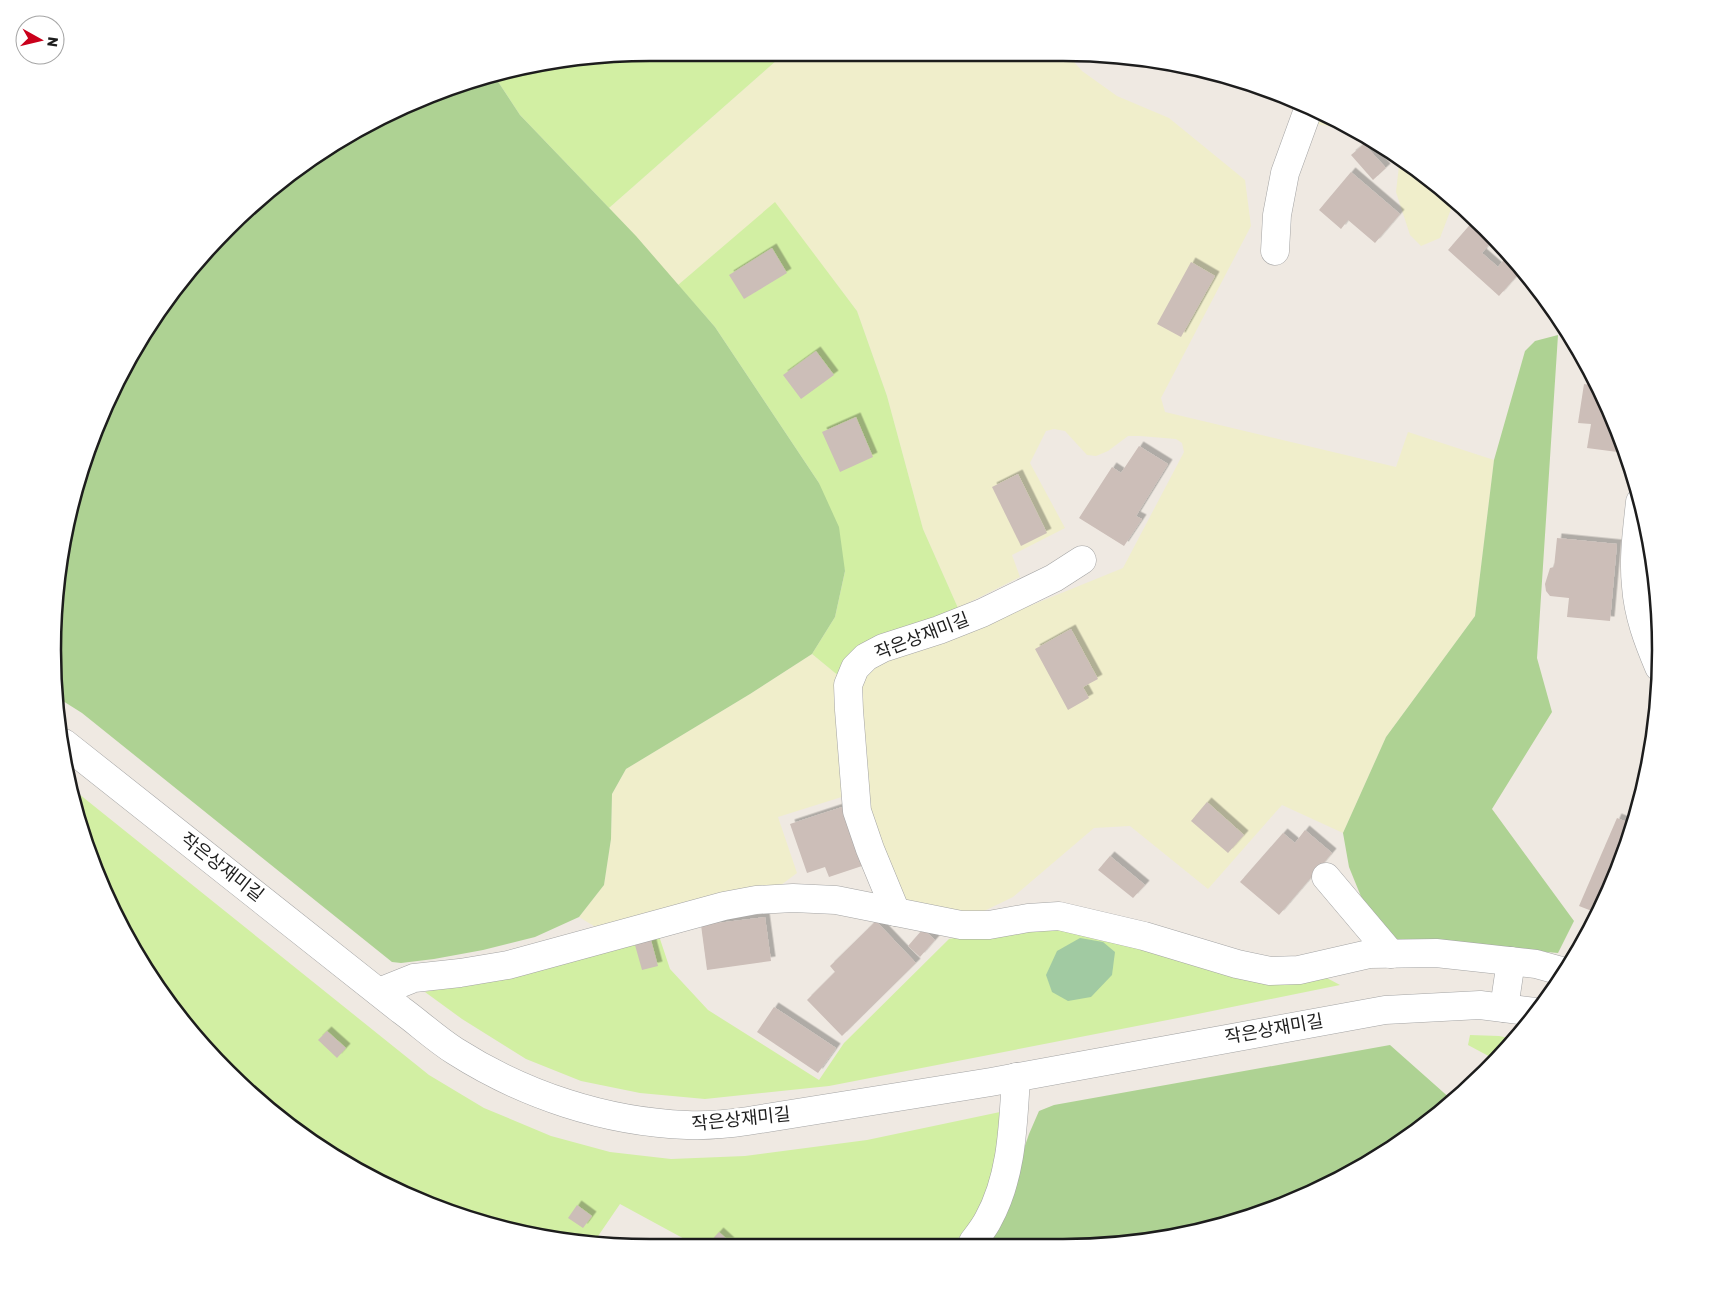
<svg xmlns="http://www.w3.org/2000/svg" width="1713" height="1300" viewBox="0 0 1713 1300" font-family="Rubik,'Noto Sans KR',sans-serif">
<defs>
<filter id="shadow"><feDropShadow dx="4.5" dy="-4.5" stdDeviation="0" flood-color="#0004"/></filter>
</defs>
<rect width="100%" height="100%" fill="#efe9e2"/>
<g fill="#f0eecb">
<path d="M785,53l282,1 15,17 35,25 52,22 76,62 6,46 -90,172 4,14 231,55 12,-35 86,28 -19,156 -89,121 -43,96 -61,-28 -74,84 -78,-63 -36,2 -81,69 -37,18 -65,-7 -12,-12 -30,-92 -9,-124 9,-12 20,-9 86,-31 148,-60 61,-116 -2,-9 -6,-4 -36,-3h-12l-20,15 -12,5 -9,-1 -22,-24 -11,-2 -8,2 -16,32 35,65 -53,27 8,22 -62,31 -35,-79 -36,-133 -30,-85 -82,-108 -97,82 -69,-77z"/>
<path d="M1318,111l9,3 29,17 -39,-7z"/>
<path d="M1400,157l54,44 -14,37 -19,8 -11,-11 -14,-43z"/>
<path d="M812,654l28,23 8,118 -70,22 19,56 -20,15 -175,43 -23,-14 25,-32 7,-46 1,-45 14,-25 124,-75z"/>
</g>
<g fill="#d2efa3">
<path d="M650,53h135l-176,155 -89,-93 -27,-41z"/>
<path d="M775,202l82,109 30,85 36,133 35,79 -118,69 -28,-23 23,-37 10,-46 -26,-88 -104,-156 -37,-42z"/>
<path d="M74,790l355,285 55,33 67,28 59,16 61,7 74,-3 122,-16 133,-28 -1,36 -11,45 -18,32 -15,17h-265l-70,-38 -26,38h-22l-150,-40 -104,-55 -90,-74 -75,-91 -69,-140z"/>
<path d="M1039,923l286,54 15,8 -157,32 -354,69 -124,13 -65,-6 -59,-12 -55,-22 -64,-40 -37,-27 233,-59 12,36 38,41 111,70 25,-37 105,-104z"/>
<path d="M1470,1035l29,1 14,3 -17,21 -28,-15z"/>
</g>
<g fill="#aed293">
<path d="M493,74l27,41 116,121 79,91 104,156 20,44 6,44 -10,46 -23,37 -62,40 -124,75 -14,25 -1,45 -7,46 -25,32 -44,20 -52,13 -49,9 -33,4 -9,-1 -310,-249 -27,-17 -1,-7 10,-156 50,-148 87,-129 55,-55 95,-68z"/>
<path d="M1558,335l-21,323 15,54 -60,97 82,112 -16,32 -22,-2 -134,-8 -15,-12 -25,-32 -13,-32 -6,-34 43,-96 89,-121 19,-156 31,-109 10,-10z"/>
<path d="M1651,557l9,93 -6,-13 -7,-78z"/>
<path d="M1390,1045l62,55 -57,47 -140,69 -114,26h-155l29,-67 14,-41 10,-23 15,-6z"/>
</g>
<path fill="#a1caa2" d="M1080,938l23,4 12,10 -3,23 -21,22 -23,4 -16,-9 -6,-17 11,-24z"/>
<g fill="#ccbeb8" fill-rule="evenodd" filter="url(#shadow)">
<path d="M1364,144l22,24 -13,12 -22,-25z"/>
<path d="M1351,172l49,42 -25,29 -27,-23 -7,9 -22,-19z"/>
<path d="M1475,219l10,8 36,44 -22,25 -51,-46zM1491,242l16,14 -9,11 -16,-14z"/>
<path d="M772,248l15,25 -43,26 -15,-24z"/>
<path d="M1191,262l24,14 -34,61 -24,-13z"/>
<path d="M816,351l18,24 -33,24 -18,-24z"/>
<path d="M1584,384l12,2 19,35 10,32 -38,-5 4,-24 -13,-1z"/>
<path d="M856,417l17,40 -33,15 -18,-40z"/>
<path d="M1139,446l29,18 -32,52 6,3 -18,27 -45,-28 33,-51 9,6z"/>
<path d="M1018,474l29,59 -26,13 -29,-59z"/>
<path d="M1557,538l60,6 -7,77 -43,-4 2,-19 -19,-2 -4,-5 -1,-7 5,-16 4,-1z"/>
<path d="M1071,629l27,50 -15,8 6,11 -21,12 -33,-61z"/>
<path d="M1207,802l37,33 -16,18 -37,-32z"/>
<path d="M842,807l20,59 -33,11 -4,-10 -18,6 -17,-49z"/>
<path d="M1617,818l15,6 -17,54 -18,35 -18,-7z"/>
<path d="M1305,830l27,23 -53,62 -39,-33 43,-49 12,10z"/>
<path d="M1110,856l35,29 -12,13 -35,-28z"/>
<path d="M765,917l6,44 -64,9 -6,-45z"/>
<path d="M876,921l40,42 -74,73 -35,-36 28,-28 -5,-6z"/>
<path d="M923,929l12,11 -15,17 -12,-11z"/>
<path d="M651,940l7,26 -16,4 -7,-25z"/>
<path d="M774,1007l62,41 -18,25 -61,-41z"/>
<path d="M327,1031l19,17 -9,10 -19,-18z"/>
<path d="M577,1205l15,11 -9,12 -15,-10z"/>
<path d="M719,1232l11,10h-20z"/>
</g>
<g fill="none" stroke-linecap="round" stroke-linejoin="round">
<defs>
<g id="minor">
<path d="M1275,251l2,-36 8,-42 24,-66"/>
<path d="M1640,502c-3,28 -7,56 -4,84 2,29 12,55 23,81"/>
<path d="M64,743l337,267c18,13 35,29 54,41 69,44 151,71 232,74 21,1 41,-1 61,-4l243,-39 394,-72 95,-5 55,7"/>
<path d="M1326,877l65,77"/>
<path d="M896,912l-26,-63 -13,-38 -8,-101 -1,-25 7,-17 11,-11 17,-9 56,-18 43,-17 72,-35 28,-18"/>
<path d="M379,992l35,-14 46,-5 48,-8 216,-59 32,-6 37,-2 43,2 125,25h28l39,-7 31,-2 85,20 93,28 33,7 29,-1 70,-16 67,-1 100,11 29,8"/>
<path d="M1504,1008l7,-47"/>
<path d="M973,1242c5,-7 11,-14 15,-22 24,-43 25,-94 28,-143"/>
</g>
</defs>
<use href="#minor" stroke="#a4a4a4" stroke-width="29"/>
<use href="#minor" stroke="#fff" stroke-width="28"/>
</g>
<g text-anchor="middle" stroke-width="5" stroke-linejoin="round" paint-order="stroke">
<g font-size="18" fill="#1d1d1d" stroke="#fff">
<text transform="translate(922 636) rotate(-21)" y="6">작은상재미길</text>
<text transform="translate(222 867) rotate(38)" y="6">작은상재미길</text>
<text transform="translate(1274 1029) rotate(-10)" y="6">작은상재미길</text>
<text transform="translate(741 1119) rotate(-6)" y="6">작은상재미길</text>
</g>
</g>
<path d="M0 0H1713V1300H0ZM650 61H1063A589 589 0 0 1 1652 650V650A589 589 0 0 1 1063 1239H650A589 589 0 0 1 61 650V650A589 589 0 0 1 650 61Z" fill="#fff" fill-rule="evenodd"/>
<path fill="none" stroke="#1d1d1d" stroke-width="2.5" d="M650 61H1063A589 589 0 0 1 1652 650V650A589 589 0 0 1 1063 1239H650A589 589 0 0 1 61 650V650A589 589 0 0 1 650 61Z"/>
<g transform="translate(40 40) rotate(98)"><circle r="24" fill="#ffffff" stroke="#a5a5a5"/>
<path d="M0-4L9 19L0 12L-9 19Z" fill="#ca001b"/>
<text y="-8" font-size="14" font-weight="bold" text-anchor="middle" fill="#1d1d1d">N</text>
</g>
</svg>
